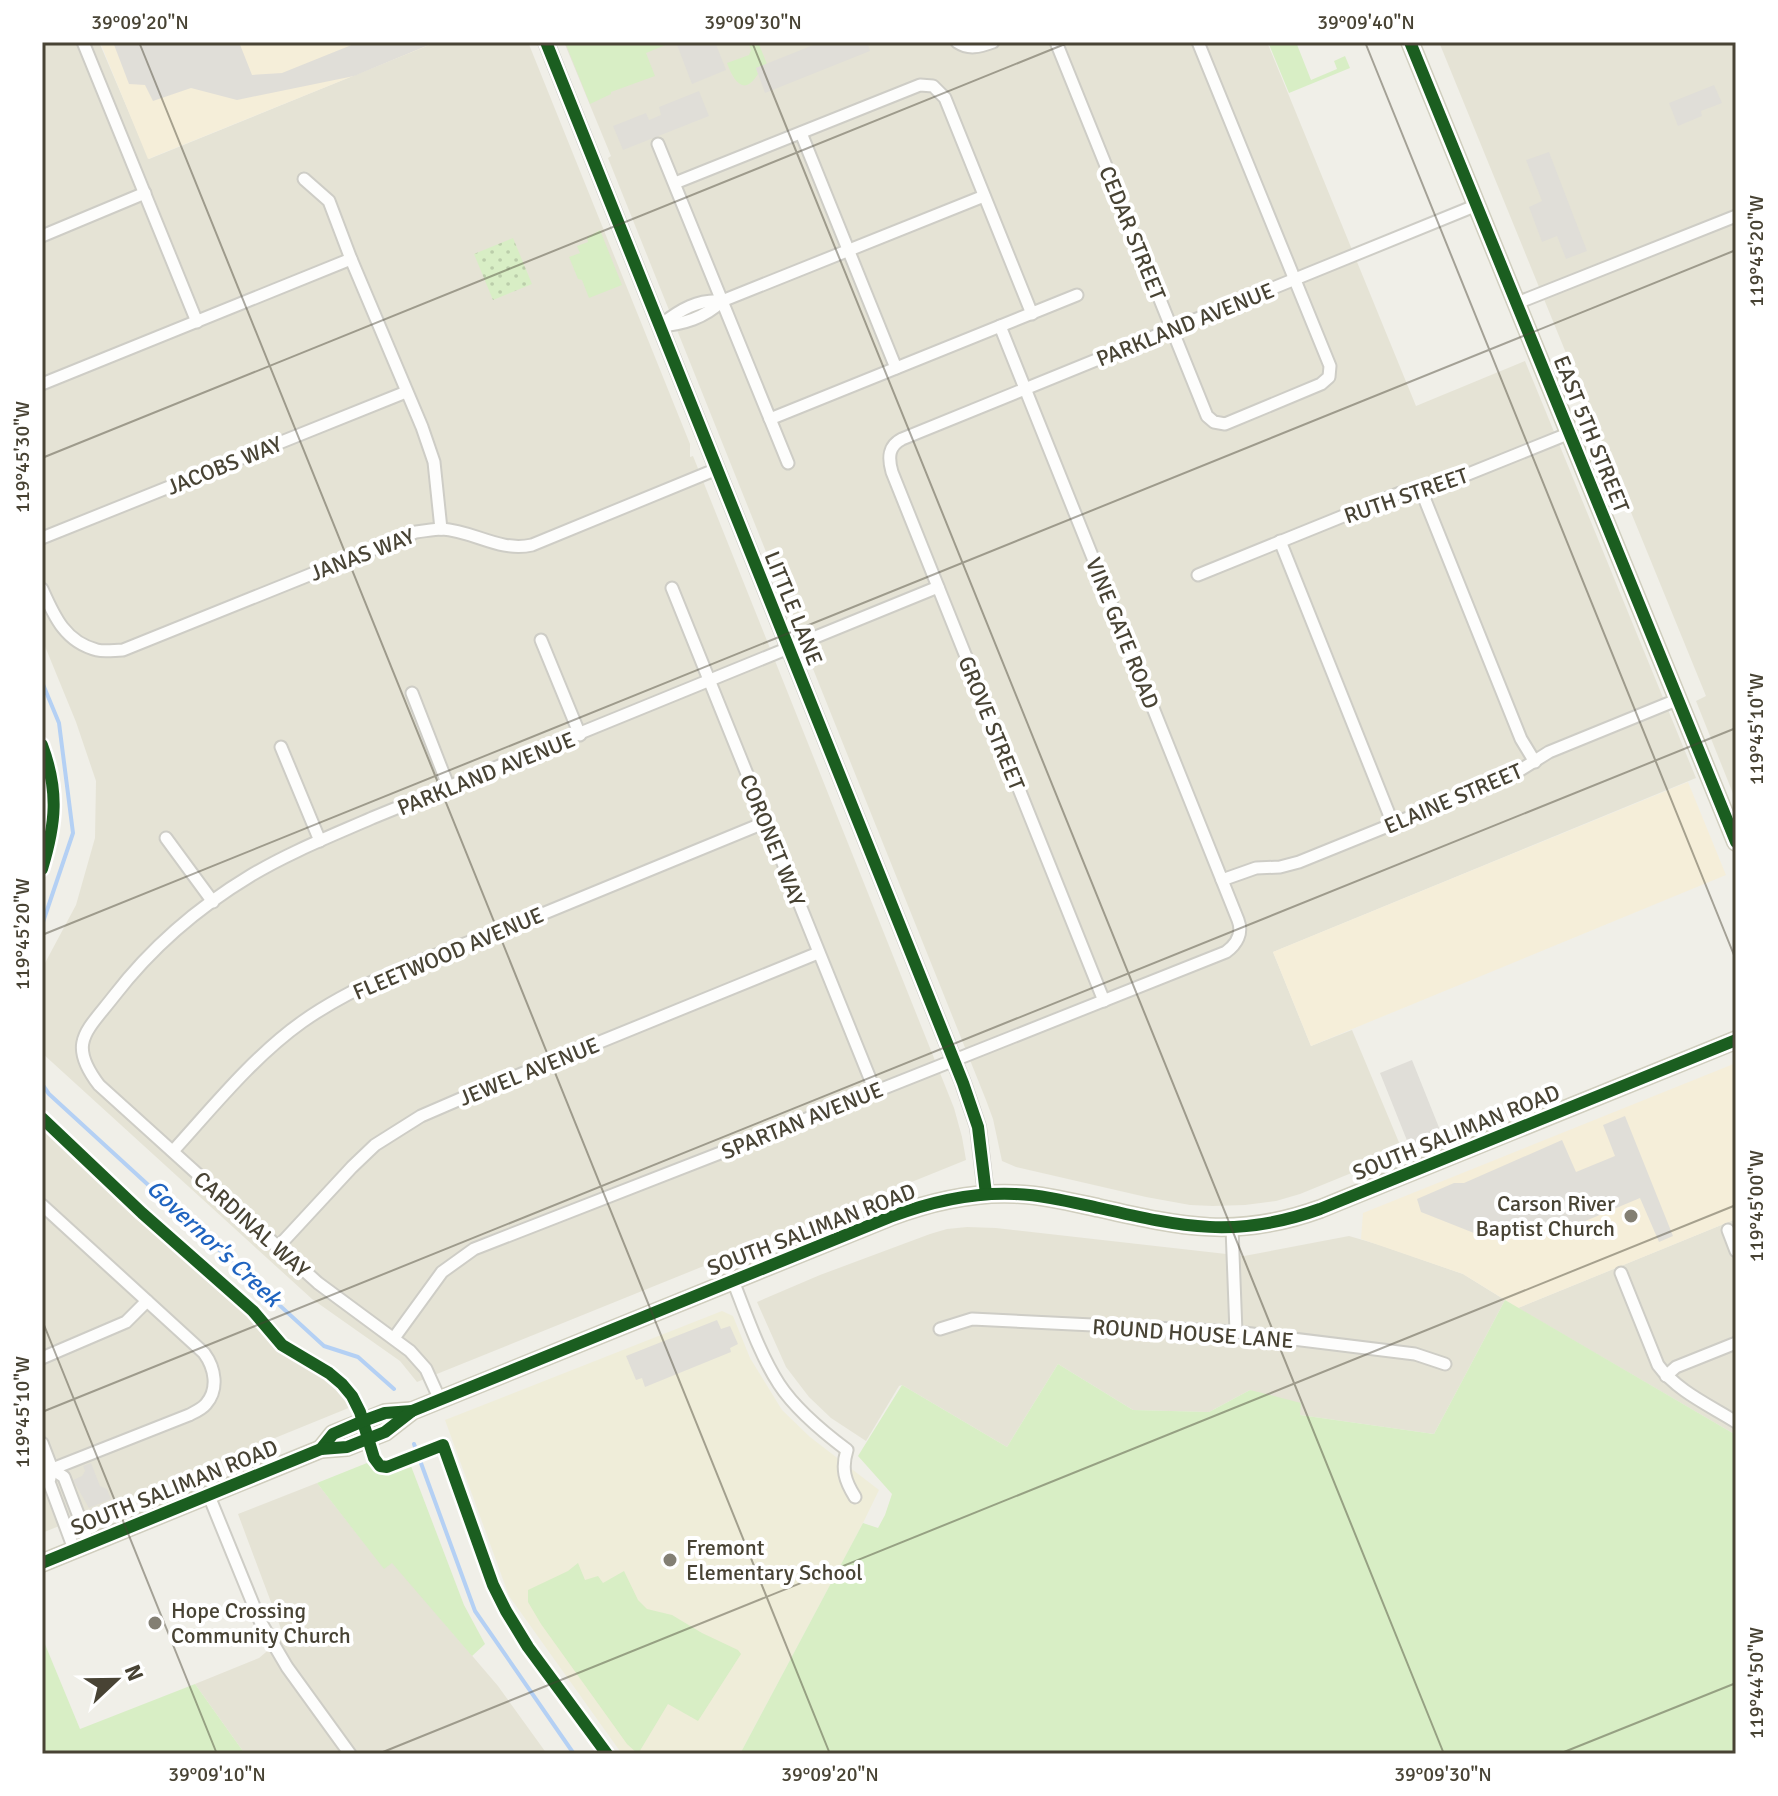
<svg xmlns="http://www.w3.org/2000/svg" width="1778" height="1796" viewBox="0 0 1778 1796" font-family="Signika,sans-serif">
<defs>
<pattern id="park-dots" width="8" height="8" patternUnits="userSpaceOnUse" patternTransform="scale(2)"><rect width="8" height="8" fill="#d8eec5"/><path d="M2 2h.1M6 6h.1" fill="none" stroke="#bbcdaa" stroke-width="1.8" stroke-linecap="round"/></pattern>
</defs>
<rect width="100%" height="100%" fill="#f0efe8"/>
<g fill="#e5e3d5">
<path d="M42,42h57l50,117 287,-117h92l162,402v13l3,-1 261,652 8,29 4,23 -549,222 -17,-21 -88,-62 -270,-246v-77l3,-13 31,-58 19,-67 1,-57 -20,-59 -34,-83z"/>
<path d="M564,42h703l149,364 109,-45 171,417 -423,174 38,94 41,-16 51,122 -103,42 -24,7 -31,4 -32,1 -23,-1 -44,-8 -130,-30 -14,-6 -9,-42 -7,-19 -378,-942 3,-2z"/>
<path d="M1439,42h297v759l-40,-100 10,-5z"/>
<path d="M42,1127l291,260 18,20 -309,126z"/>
<path d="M1736,1219v216l-218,-127z"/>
<path d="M967,1227l29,1 248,28 105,-20 31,9 83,29 42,26 -71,134 -134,-19 -50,-25 -41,22 -76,-2 -75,-46 -51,83 -105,-62 -3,1 -33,55 -35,-23 -22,-21 -23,-30 -29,-65 63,-27 110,-41 17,-5z"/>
<path d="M317,1483l67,85 8,-6 106,124 49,68h-302l-50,-70 64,-26 25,-21 -46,-123z"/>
</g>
<g fill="#f5eed9">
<path d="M100,42h337l-289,117z"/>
<path d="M1688,782l38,93 -415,171 -38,-94z"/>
<path d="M1736,1063v156l-218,89 -55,-34 -102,-35 2,-26z"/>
</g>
<path fill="#efedd9" d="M722,1311l11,5 17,42 32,52 28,27 69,53 -16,33 -123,231h-118l-113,-158 -64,-176z"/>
<g fill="#d8eec5">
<path d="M565,42h76l1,3 7,-3h24l-27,11 9,23 -44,16v2l-21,10z"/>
<path d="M748,42h10l9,22 -11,4 2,6c-15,24 -25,5 -31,-11l22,-8 2,-5z"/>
<path d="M1268,42h28l15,38 26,-11 -3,-8 11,-5 5,12 -61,25z"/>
<path d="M600,230l22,55 -33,13 -7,-18 -4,-1 -9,-22 11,-4 -3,-7 11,-4 -1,-4z"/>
<path d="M1505,1300l231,135v319h-996l123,-231 15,5 7,-13 7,-21 -34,-38 44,-71 105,62 51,-83 75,46 76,2 41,-22 51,13 -1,12 134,19z"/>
<path d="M367,1463c18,16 23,9 44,3l53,139 21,39 -13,12 -80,-93 -8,6 -67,-86z"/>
<path d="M578,1563l7,17 13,-4 5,7 21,-12 14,29 9,9 25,6 30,18 36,17 3,4 -43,67 -30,-17 -30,50 -11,-10 -86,-120 -13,-22v-12l40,-19z"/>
<path d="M42,1637l38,92 115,-45 50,70h-203z"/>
</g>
<path fill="url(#park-dots)" d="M513,238l19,46 -39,16 -19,-46z"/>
<g fill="#e0ded8">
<path d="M113,42h126l13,33 30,-2 77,-31h77l-82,34 -117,24 -46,-12 -38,13 -8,-16 -16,-1z"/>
<path d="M676,42h39l11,28 -34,14z"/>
<path d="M821,42h46l3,9 -105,42 -9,-25z"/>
<path d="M1714,85l8,18 -21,8 1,5 -24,10 -9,-23z"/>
<path d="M699,91l10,25 -86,34 -10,-24 33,-13 3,7 12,-5 -2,-8z"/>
<path d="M1549,152l38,99 -21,8 -9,-23 -15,6 -13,-35 13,-6 -16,-41z"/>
<path d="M1412,1060l30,75 -32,13 -30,-75z"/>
<path d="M1625,1116l48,120 -14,6 -19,-44 -76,32 -5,-11 -46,18 -31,-8 -3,6 -58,-23 -4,-13 37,-16h10l98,-43 14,32 39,-16 -12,-31z"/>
<path d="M717,1320l4,9 9,-3 8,18 -8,4 1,4 -86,35 -3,-9 -6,2 -10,-24z"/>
<path d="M91,1463l9,23 7,3 4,10 -22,9 -16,-28 9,-4 3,-5 -2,-5z"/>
</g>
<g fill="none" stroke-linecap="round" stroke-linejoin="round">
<g stroke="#b4d0f4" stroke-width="4">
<path d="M42,682l17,41 14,110 -31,92"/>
<path d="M42,1084l7,10 275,252 34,11 36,32"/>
<path d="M414,1444l61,167 99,143"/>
</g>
<defs>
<g id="minor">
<path d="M83,42l114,280"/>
<path d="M957,42c12,8 22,5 36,0"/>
<path d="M1056,42l151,374 7,6 11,2 96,-40 8,-7 1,-11 -132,-324"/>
<path d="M801,133l95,235"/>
<path d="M658,144l130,319"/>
<path d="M304,179l25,22 22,58 71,168 12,35 7,67"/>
<path d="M675,183l245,-98 13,1 12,12 87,216"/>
<path d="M42,236l103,-43"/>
<path d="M1517,303l219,-87"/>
<path d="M662,324c18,-14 36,-25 60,-23"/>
<path d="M660,326c24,-2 44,-8 62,-25l262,-105"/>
<path d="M42,384l309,-125"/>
<path d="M770,419l307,-124"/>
<path d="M1421,490l100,249 14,23"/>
<path d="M42,538l364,-146"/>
<path d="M1280,541l113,283"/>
<path d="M1198,575l202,-82 41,-8 129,-52"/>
<path d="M672,588l203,503"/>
<path d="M42,589c12,27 23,53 55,61 8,2 18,0 26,0l293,-118c9,-1 18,-3 26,-3 32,2 57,23 90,16l185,-76"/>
<path d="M541,640l39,95"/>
<path d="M412,693l37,95"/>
<path d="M281,747l39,94"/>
<path d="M166,838l47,64"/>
<path d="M1222,880l34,-12 24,-1 19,-5 210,-85 40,-25 130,-53"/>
<path d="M1104,1001l-212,-529c-4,-14 -4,-26 10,-33l575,-234"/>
<path d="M173,1151c40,-44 80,-94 129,-129 68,-48 156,-74 233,-105 77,-31 154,-64 231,-95"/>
<path d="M42,1205l162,148c11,15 15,36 2,51 -4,5 -11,8 -17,11l-147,58"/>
<path d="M1232,1228l4,104"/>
<path d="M1728,1230l8,21"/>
<path d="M277,1248l75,-81 23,-22 46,-29 44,-19 353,-144"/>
<path d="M1621,1273l37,92c19,26 51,40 78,57"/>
<path d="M733,1281c14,35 26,72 46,103 17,26 44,48 68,66 -6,19 -2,31 8,47"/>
<path d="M940,1329l32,-10 264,13 179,22 30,10"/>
<path d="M394,1338l48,-66 32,-23 277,-108 475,-189c11,-8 17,-19 12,-32l-238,-594"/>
<path d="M42,1358l84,-36 21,-21"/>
<path d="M1666,1376l10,-9 60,-24"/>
<path d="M440,1400l-14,-31 -16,-18 -92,-68 -219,-198c-32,-42 -13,-53 15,-89 37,-48 83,-88 136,-120 38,-23 81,-40 122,-58l566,-231"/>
<path d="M42,1443l10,26 12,8 25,66"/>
<path d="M52,1469l-3,13 25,67"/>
<path d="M209,1496l51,125 27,46 63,87"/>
</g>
<path id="tertiary" d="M546,42l417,1041 15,44 8,67"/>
<g id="secondary">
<path d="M1410,42l326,800"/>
<path d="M321,1449l12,-15 52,-21 26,-2"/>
<path d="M42,1563l279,-114 26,-2 38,-15 27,-21 478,-194c40,-15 82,-25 125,-23 28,1 56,8 84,14 83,19 138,31 221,1l416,-169"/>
</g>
</defs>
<use href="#minor" stroke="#cecdc6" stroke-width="15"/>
<use href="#tertiary" stroke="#cecdc6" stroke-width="18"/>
<use href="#secondary" stroke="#d0cebe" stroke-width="20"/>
<use href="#minor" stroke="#fdfdfc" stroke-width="11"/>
<use href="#tertiary" stroke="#fdfdfc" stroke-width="14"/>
<use href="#secondary" stroke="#f6f5ee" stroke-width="16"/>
<defs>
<g id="cycleway">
<path d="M546,42l417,1041 15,44 8,67"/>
<path d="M1410,42l326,800"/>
<path d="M42,745c17,46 14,78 0,124"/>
<path d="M42,1118l100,95 111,98 29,34 47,28 13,11 10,12 8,16 14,46 6,8 7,1 56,-22 50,140 13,26 22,36 79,107"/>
<path d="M321,1449l12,-15 30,-13 22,-8 27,-2"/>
<path d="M42,1563l279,-114 26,-2 38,-15 27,-21 478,-194c40,-15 82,-25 125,-23 28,1 56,8 84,14 83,19 138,31 221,1l416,-169"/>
</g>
</defs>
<use href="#cycleway" stroke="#fff" stroke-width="17"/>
<use href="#cycleway" stroke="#1b5e20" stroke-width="12"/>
</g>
<path fill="none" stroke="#484334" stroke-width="2" stroke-opacity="0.45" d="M139,42l691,1712M752,42l692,1712M1365,42l371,918M42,458l1028,-416M42,935l1694,-685M42,1320l175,434M42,1412l1694,-684M378,1754l1358,-549M1559,1754l177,-71"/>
<g fill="#837f73" stroke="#fff" stroke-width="3">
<circle cx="1631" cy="1216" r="8"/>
<circle cx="670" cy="1560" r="8"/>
<circle cx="155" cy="1623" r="8"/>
</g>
<g text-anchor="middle" stroke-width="8" stroke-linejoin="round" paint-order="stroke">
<g font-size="22" fill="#484334" stroke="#fff">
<text transform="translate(1133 233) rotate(68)" y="8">CEDAR STREET</text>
<text transform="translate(1185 324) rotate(-22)" y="8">PARKLAND AVENUE</text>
<text transform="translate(1592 434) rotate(68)" y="8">EAST 5TH STREET</text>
<text transform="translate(224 465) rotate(-22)" y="8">JACOBS WAY</text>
<text transform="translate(1406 495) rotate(-19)" y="8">RUTH STREET</text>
<text transform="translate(362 554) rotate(-21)" y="8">JANAS WAY</text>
<text transform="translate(794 608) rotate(68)" y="8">LITTLE LANE</text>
<text transform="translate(1123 633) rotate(68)" y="8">VINE GATE ROAD</text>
<text transform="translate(992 723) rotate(68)" y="8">GROVE STREET</text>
<text transform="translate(486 773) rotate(-22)" y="8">PARKLAND AVENUE</text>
<text transform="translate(1453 798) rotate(-23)" y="8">ELAINE STREET</text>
<text transform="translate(773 840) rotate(68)" y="8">CORONET WAY</text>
<text transform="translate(448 953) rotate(-23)" y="8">FLEETWOOD AVENUE</text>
<text transform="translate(529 1071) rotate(-22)" y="8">JEWEL AVENUE</text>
<text transform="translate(802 1120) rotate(-22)" y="8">SPARTAN AVENUE</text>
<text transform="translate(1456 1132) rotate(-22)" y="8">SOUTH SALIMAN ROAD</text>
<text transform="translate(252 1224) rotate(42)" y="8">CARDINAL WAY</text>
<text transform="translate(811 1229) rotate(-21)" y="8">SOUTH SALIMAN ROAD</text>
<text transform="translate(1193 1333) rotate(4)" y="8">ROUND HOUSE LANE</text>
<text transform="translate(174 1487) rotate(-22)" y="8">SOUTH SALIMAN ROAD</text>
</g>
<g font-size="22" fill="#484334" stroke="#fff" text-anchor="start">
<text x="1615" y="1211" text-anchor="end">Carson River<tspan x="1615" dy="25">Baptist Church</tspan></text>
<text x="686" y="1555">Fremont<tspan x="686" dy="25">Elementary School</tspan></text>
<text x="171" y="1618">Hope Crossing<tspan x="171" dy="25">Community Church</tspan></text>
</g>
<g font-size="24" font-style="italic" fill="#2064c0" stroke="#fff">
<text transform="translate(214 1243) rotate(43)" y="8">Governor's Creek</text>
</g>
</g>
<rect width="1778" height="1796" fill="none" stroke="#ffffff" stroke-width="88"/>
<g transform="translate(116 1680) rotate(68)" stroke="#ffffff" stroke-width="6" paint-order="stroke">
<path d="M0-6L14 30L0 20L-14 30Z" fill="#484334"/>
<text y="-12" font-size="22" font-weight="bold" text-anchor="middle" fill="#484334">N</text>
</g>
<rect x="44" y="44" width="1690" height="1708" fill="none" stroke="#484334" stroke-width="3"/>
<g font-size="20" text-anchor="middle" fill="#484334">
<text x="140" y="29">39°09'20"N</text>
<text x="753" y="29">39°09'30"N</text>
<text x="1366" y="29">39°09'40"N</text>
<text transform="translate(1756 251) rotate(-90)" y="7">119°45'20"W</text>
<text transform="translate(22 457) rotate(-90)" y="7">119°45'30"W</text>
<text transform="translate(1756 729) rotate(-90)" y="7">119°45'10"W</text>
<text transform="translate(22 934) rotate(-90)" y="7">119°45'20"W</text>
<text transform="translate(1756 1206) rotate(-90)" y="7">119°45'00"W</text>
<text transform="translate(22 1412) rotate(-90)" y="7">119°45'10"W</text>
<text transform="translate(1756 1683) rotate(-90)" y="7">119°44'50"W</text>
<text x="217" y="1781">39°09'10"N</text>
<text x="830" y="1781">39°09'20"N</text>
<text x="1443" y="1781">39°09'30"N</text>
</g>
</svg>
